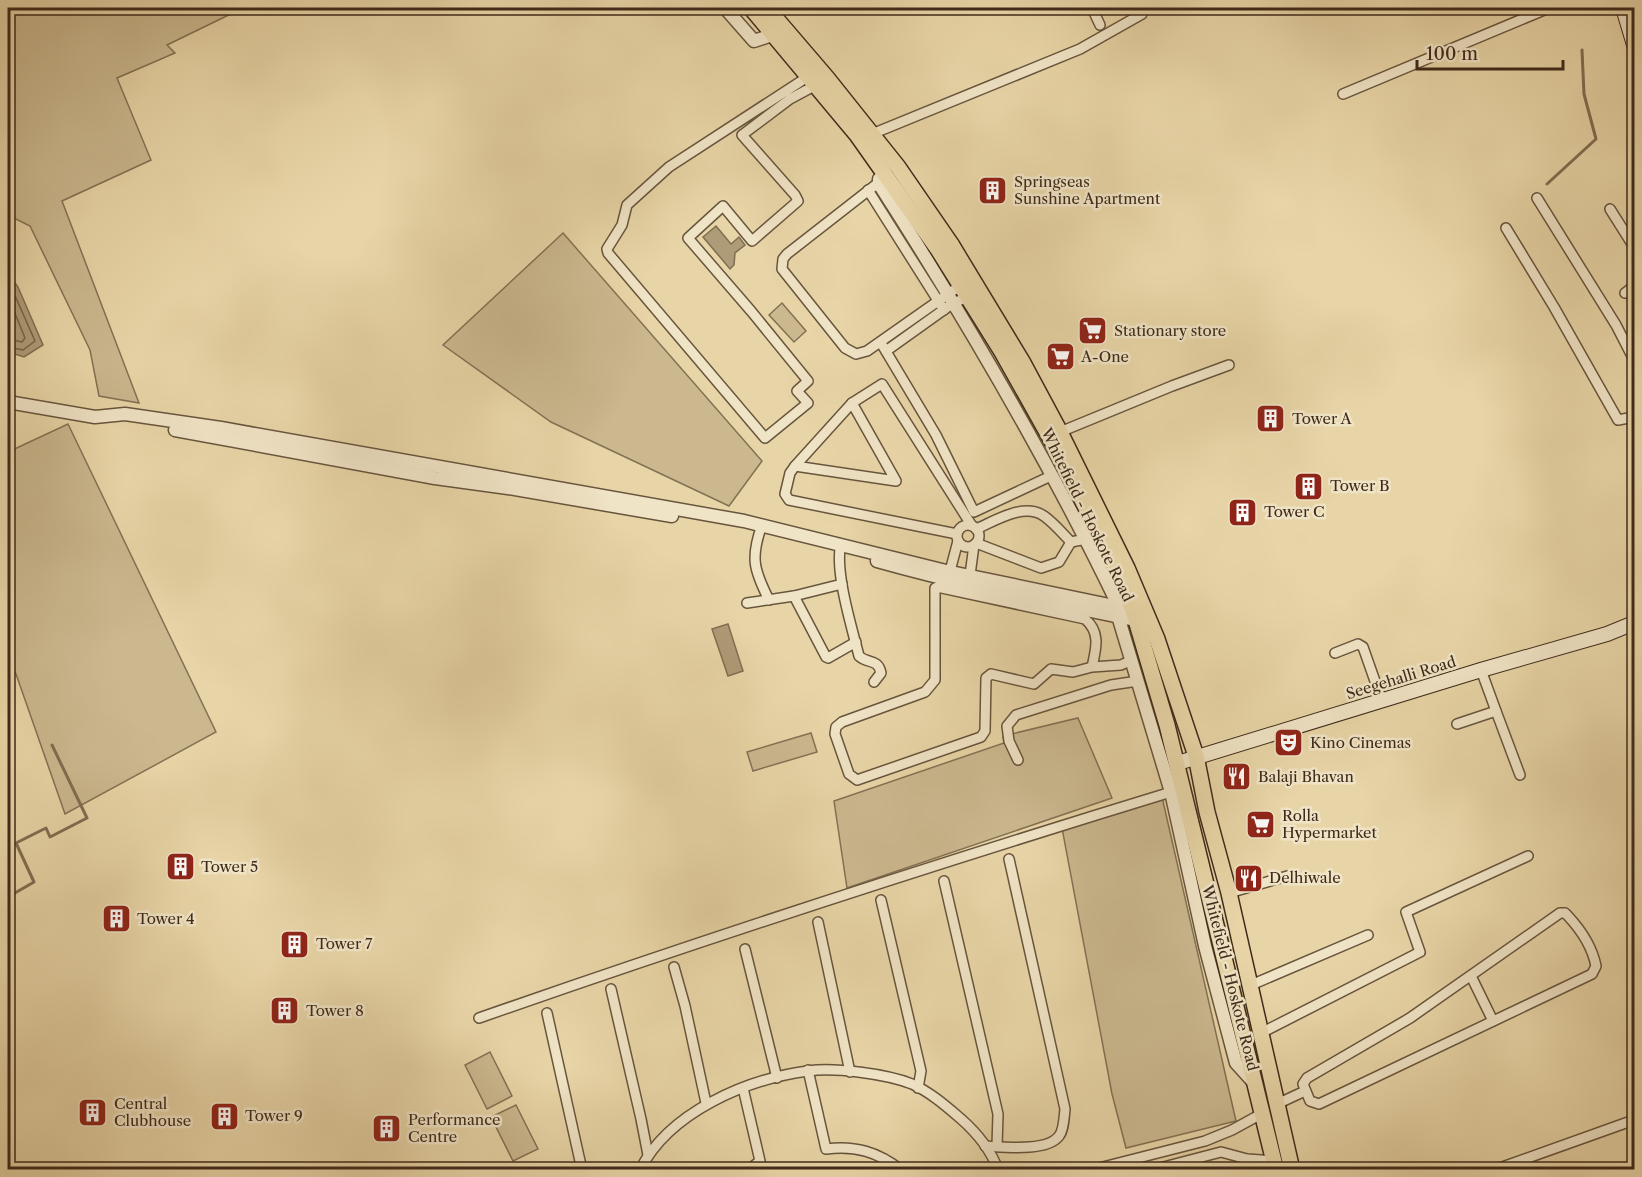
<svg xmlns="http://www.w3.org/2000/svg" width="1642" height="1177" viewBox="0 0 1642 1177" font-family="'Libre Caslon Text',serif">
<rect width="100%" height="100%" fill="#e8d5a7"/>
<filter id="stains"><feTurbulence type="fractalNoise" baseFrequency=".00333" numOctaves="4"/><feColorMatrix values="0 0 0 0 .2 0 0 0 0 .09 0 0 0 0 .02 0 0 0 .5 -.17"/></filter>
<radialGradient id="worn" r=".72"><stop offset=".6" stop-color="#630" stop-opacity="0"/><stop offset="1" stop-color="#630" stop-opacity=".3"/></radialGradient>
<g fill="#cbb88f" stroke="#847154" stroke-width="1.5">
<path d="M8,8h235l-76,37 8,8 -58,25 34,82 -89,41 77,202 -40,-7 -9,-46 -60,-124 -22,-11z"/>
<path d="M563,233l199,228 -33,45 -178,-84 -108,-77z"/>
<path d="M782,303l24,28 -12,11 -25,-27z"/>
<path d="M68,424l148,308 -151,82 -49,-140 -8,-17v-205z"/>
<path d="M1078,718l34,80 -265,90 -13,-87 170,-58 -1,-7z"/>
<path d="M811,733l6,19 -64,19 -6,-19z"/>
<path d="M1162,797l74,324 -110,27 -14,-54 -50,-266z"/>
<path d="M490,1052l22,44 -25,13 -22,-44z"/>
<path d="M516,1105l22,44 -25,12 -22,-44z"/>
</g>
<g fill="#ae9b77" stroke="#816e52" stroke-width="1.5">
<path d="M716,226l15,18 8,-7 6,8 -10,8 -1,12 -4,4 -27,-32z"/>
<path d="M8,273l10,14 25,58 -19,12 -16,-5z"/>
<path d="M728,624l15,47 -15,5 -16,-47z"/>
</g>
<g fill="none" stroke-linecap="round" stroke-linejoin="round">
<g stroke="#766248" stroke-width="1.5">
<path d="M8,283l5,8 22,50 -12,9 -15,-3"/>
<path d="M8,296l17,42 -3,4 -14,-3"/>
</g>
<g stroke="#816e52" stroke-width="3">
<path d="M1547,184l49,-45 -12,-45 -2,-44"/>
<path d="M8,897l26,-15 -18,-39 30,-15 4,9 37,-19 -35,-73"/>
</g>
<defs>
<g id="minor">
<path d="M1092,8l8,17"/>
<path d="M809,76l-140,91 -42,38 -5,20 -15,24 1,4 157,185 43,-35 -11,-12 11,-10 -57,-70 -63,-73 35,-32 29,35 46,-40 -3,-6 -53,-60 48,-36 26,-14"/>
<path d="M1343,94l206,-86"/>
<path d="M872,134l208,-85 62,-35"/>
<path d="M878,183l-91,71 -4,5 -1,10 63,79 11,6 11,-3 94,-66"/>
<path d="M868,190l76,120"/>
<path d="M1537,198l79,127 18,35"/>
<path d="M1610,209l24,38"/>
<path d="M1506,228l48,79 64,113 16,-3"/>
<path d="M1625,293l9,-7"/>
<path d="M881,343l55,92 38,77 79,-37"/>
<path d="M886,351l63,-45 19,-10"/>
<path d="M1060,432l112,-46 57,-21"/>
<path d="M795,466l101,15 -44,-78"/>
<path d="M762,525c-12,33 -8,45 7,75"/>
<circle cx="968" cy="536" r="11"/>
<path d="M976,529c19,-8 48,-27 68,-13 10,7 19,18 27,26l15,-3"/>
<path d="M957,534l-168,-34 -4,-6 5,-21 5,-7 57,-63 30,-19 90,142"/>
<path d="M976,543l65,25 18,-6 12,-20"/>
<path d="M841,544c-7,26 11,84 18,112 8,8 19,2 22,17l-7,9"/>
<path d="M950,571l8,-30"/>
<path d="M970,575l4,-30"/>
<path d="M794,596l32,61 2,1 28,-16"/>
<path d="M747,603l47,-7 48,-12"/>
<path d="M1335,653l23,-9 5,3 19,54"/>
<path d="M1092,667c4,-18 9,-35 -7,-48l-148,-32 -2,1v92l-10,12 -83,30 -6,5 -1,7 14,40 8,6 124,-43 4,-6 1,-53 5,-4 43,10 17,-15 22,3 19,-5 29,-2 11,-5"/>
<path d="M1481,670l15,41"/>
<path d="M1457,724l39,-13 24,64"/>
<path d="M1018,760l-9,-19 -2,-15 9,-11 95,-30 27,-4"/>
<path d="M944,881l54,233 -1,32"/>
<path d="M1229,893l62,-18"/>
<path d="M881,900l40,171 -3,17"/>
<path d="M1560,913h5l3,3c13,14 24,30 28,50l-4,8 -273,130 -9,-3 -7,-17 4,-6 103,-60z"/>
<path d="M818,922l32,150"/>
<path d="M745,949l32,129"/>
<path d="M674,967l11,39 21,97"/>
<path d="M1471,976l22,45"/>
<path d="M1251,985l117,-50"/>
<path d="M611,989l30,130 7,36"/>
<path d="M547,1013l35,157"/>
<path d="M479,1018c229,-80 460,-155 692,-226"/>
<path d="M1261,1033l159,-81 -14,-40 122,-56"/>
<path d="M808,1070l18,79c29,-4 52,3 75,21"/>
<path d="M743,1088l17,73 -12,9"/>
<path d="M1277,1104l28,-13"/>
<path d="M985,1146c19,1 62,6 74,-10 5,-6 5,-19 6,-27l-56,-250"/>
<path d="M640,1170c29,-58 107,-91 168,-99 26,-4 79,3 104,13 18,8 34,22 48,34 16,14 31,32 38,52"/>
<path d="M1091,1170l114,-29 27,-11 31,-17"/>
<path d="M1152,1170l69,-18 26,7 27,2"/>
<path d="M1494,1170l140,-50"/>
</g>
<g id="tertiary">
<path d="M725,8l29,33 21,-7"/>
<path d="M885,173l-6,6v5c88,137 170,277 240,423l-1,9 53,176 34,154 31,117 19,21"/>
<path d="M8,402l87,15 30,-3 96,14 523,93 202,50 173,36 14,3 7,-2"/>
<path d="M175,430l260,48 73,10 164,28"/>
<path d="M877,561c85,24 171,41 258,59l8,-2"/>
</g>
<g id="secondary">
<path d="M1623,8l11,37"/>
<path d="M1178,763l303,-93 126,-36 27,-11"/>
</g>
<g id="primary">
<path d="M751,8l106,127 82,116 63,101 51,91 48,94 32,73 34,115 109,445"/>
<path d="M767,8l60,70 71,89 53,77 72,119 37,69 67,136 30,71 39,117 11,56 22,81 63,277"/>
</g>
</defs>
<use href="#minor" stroke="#68553d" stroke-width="12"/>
<use href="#tertiary" stroke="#68553d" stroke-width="15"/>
<use href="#secondary" stroke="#3e2a1a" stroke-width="16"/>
<use href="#primary" stroke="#3e2a1a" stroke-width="18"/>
<use href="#minor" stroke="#f0e4c6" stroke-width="9"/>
<use href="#tertiary" stroke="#f0e4c6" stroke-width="12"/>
<use href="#secondary" stroke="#f0e4c6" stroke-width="14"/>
<use href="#primary" stroke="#e8d5a7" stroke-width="15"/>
</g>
<defs>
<symbol id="building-square" viewBox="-11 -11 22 22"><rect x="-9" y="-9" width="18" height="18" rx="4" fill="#8f2418" stroke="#f0e4c6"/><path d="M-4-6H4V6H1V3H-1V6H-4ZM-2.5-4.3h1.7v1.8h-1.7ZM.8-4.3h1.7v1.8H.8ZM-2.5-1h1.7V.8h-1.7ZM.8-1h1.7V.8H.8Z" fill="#fff"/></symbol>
<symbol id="supermarket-square" viewBox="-11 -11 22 22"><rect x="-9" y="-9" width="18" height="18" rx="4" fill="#8f2418" stroke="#f0e4c6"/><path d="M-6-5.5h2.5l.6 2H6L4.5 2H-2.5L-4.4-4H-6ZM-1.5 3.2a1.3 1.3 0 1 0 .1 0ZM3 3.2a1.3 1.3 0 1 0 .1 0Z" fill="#fff"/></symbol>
<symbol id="theatre-square" viewBox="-11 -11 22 22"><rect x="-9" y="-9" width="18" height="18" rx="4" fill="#8f2418" stroke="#f0e4c6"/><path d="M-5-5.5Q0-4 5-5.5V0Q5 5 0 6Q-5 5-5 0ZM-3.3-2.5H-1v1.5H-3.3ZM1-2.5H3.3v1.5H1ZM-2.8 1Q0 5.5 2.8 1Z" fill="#fff"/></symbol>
<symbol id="restaurant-square" viewBox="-11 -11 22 22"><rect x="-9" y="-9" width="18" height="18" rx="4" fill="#8f2418" stroke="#f0e4c6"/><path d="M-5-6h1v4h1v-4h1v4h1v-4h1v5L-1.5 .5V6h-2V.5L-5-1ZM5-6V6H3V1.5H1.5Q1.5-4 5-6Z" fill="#fff"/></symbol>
</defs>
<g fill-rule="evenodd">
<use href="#building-square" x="976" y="174" width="33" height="33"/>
<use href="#supermarket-square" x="1076" y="314" width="33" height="33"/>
<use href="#supermarket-square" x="1044" y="340" width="33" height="33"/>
<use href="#building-square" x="1254" y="402" width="33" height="33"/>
<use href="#building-square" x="1292" y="470" width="33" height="33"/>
<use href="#building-square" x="1226" y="496" width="33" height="33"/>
<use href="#theatre-square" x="1272" y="726" width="33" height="33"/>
<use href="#restaurant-square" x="1220" y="760" width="33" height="33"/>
<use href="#supermarket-square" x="1244" y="808" width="33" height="33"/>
<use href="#building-square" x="164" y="850" width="33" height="33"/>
<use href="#restaurant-square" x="1232" y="862" width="33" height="33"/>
<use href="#building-square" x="100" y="902" width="33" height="33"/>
<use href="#building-square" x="278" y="928" width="33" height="33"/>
<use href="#building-square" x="268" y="994" width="33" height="33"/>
<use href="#building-square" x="76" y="1096" width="33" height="33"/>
<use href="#building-square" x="208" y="1100" width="33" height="33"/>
<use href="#building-square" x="370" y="1112" width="33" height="33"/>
</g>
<g text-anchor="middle" stroke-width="5" stroke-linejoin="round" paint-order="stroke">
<g font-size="15" fill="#3e2a1a" stroke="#f0e4c6" text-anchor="start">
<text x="1014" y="187">Springseas<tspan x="1014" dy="17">Sunshine Apartment</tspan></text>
<text x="1114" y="336">Stationary store</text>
<text x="1081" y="362">A-One</text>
<text x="1292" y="424">Tower A</text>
<text x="1330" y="491">Tower B</text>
<text x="1264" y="517">Tower C</text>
<text x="1310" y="748">Kino Cinemas</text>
<text x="1258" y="782">Balaji Bhavan</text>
<text x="1282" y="821">Rolla<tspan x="1282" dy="17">Hypermarket</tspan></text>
<text x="201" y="872">Tower 5</text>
<text x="1269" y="883">Delhiwale</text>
<text x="137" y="924">Tower 4</text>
<text x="316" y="949">Tower 7</text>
<text x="306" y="1016">Tower 8</text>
<text x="114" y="1109">Central<tspan x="114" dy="17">Clubhouse</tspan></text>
<text x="245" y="1121">Tower 9</text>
<text x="408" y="1125">Performance<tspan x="408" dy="17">Centre</tspan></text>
</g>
<g font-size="15" fill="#3e2a1a" stroke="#f0e4c6">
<text transform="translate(1087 515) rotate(64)" y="5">Whitefield - Hoskote Road</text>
<text transform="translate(1401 678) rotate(-17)" y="5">Seegehalli Road</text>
<text transform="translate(1230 978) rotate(76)" y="5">Whitefield - Hoskote Road</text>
</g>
</g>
<rect width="1642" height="1177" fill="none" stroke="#e8d5a7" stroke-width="30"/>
<rect x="9" y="9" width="1624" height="1159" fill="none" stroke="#3e2a1a" stroke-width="3"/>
<rect x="15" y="15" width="1612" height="1147" fill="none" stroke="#3e2a1a" stroke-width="1.5"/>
<path d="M1417 60v9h146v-9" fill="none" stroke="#3e2a1a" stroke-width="3"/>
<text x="1426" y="60" font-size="18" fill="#3e2a1a" stroke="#f0e4c6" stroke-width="4.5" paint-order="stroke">100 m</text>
<rect width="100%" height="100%" filter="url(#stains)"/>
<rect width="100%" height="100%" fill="url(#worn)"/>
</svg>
